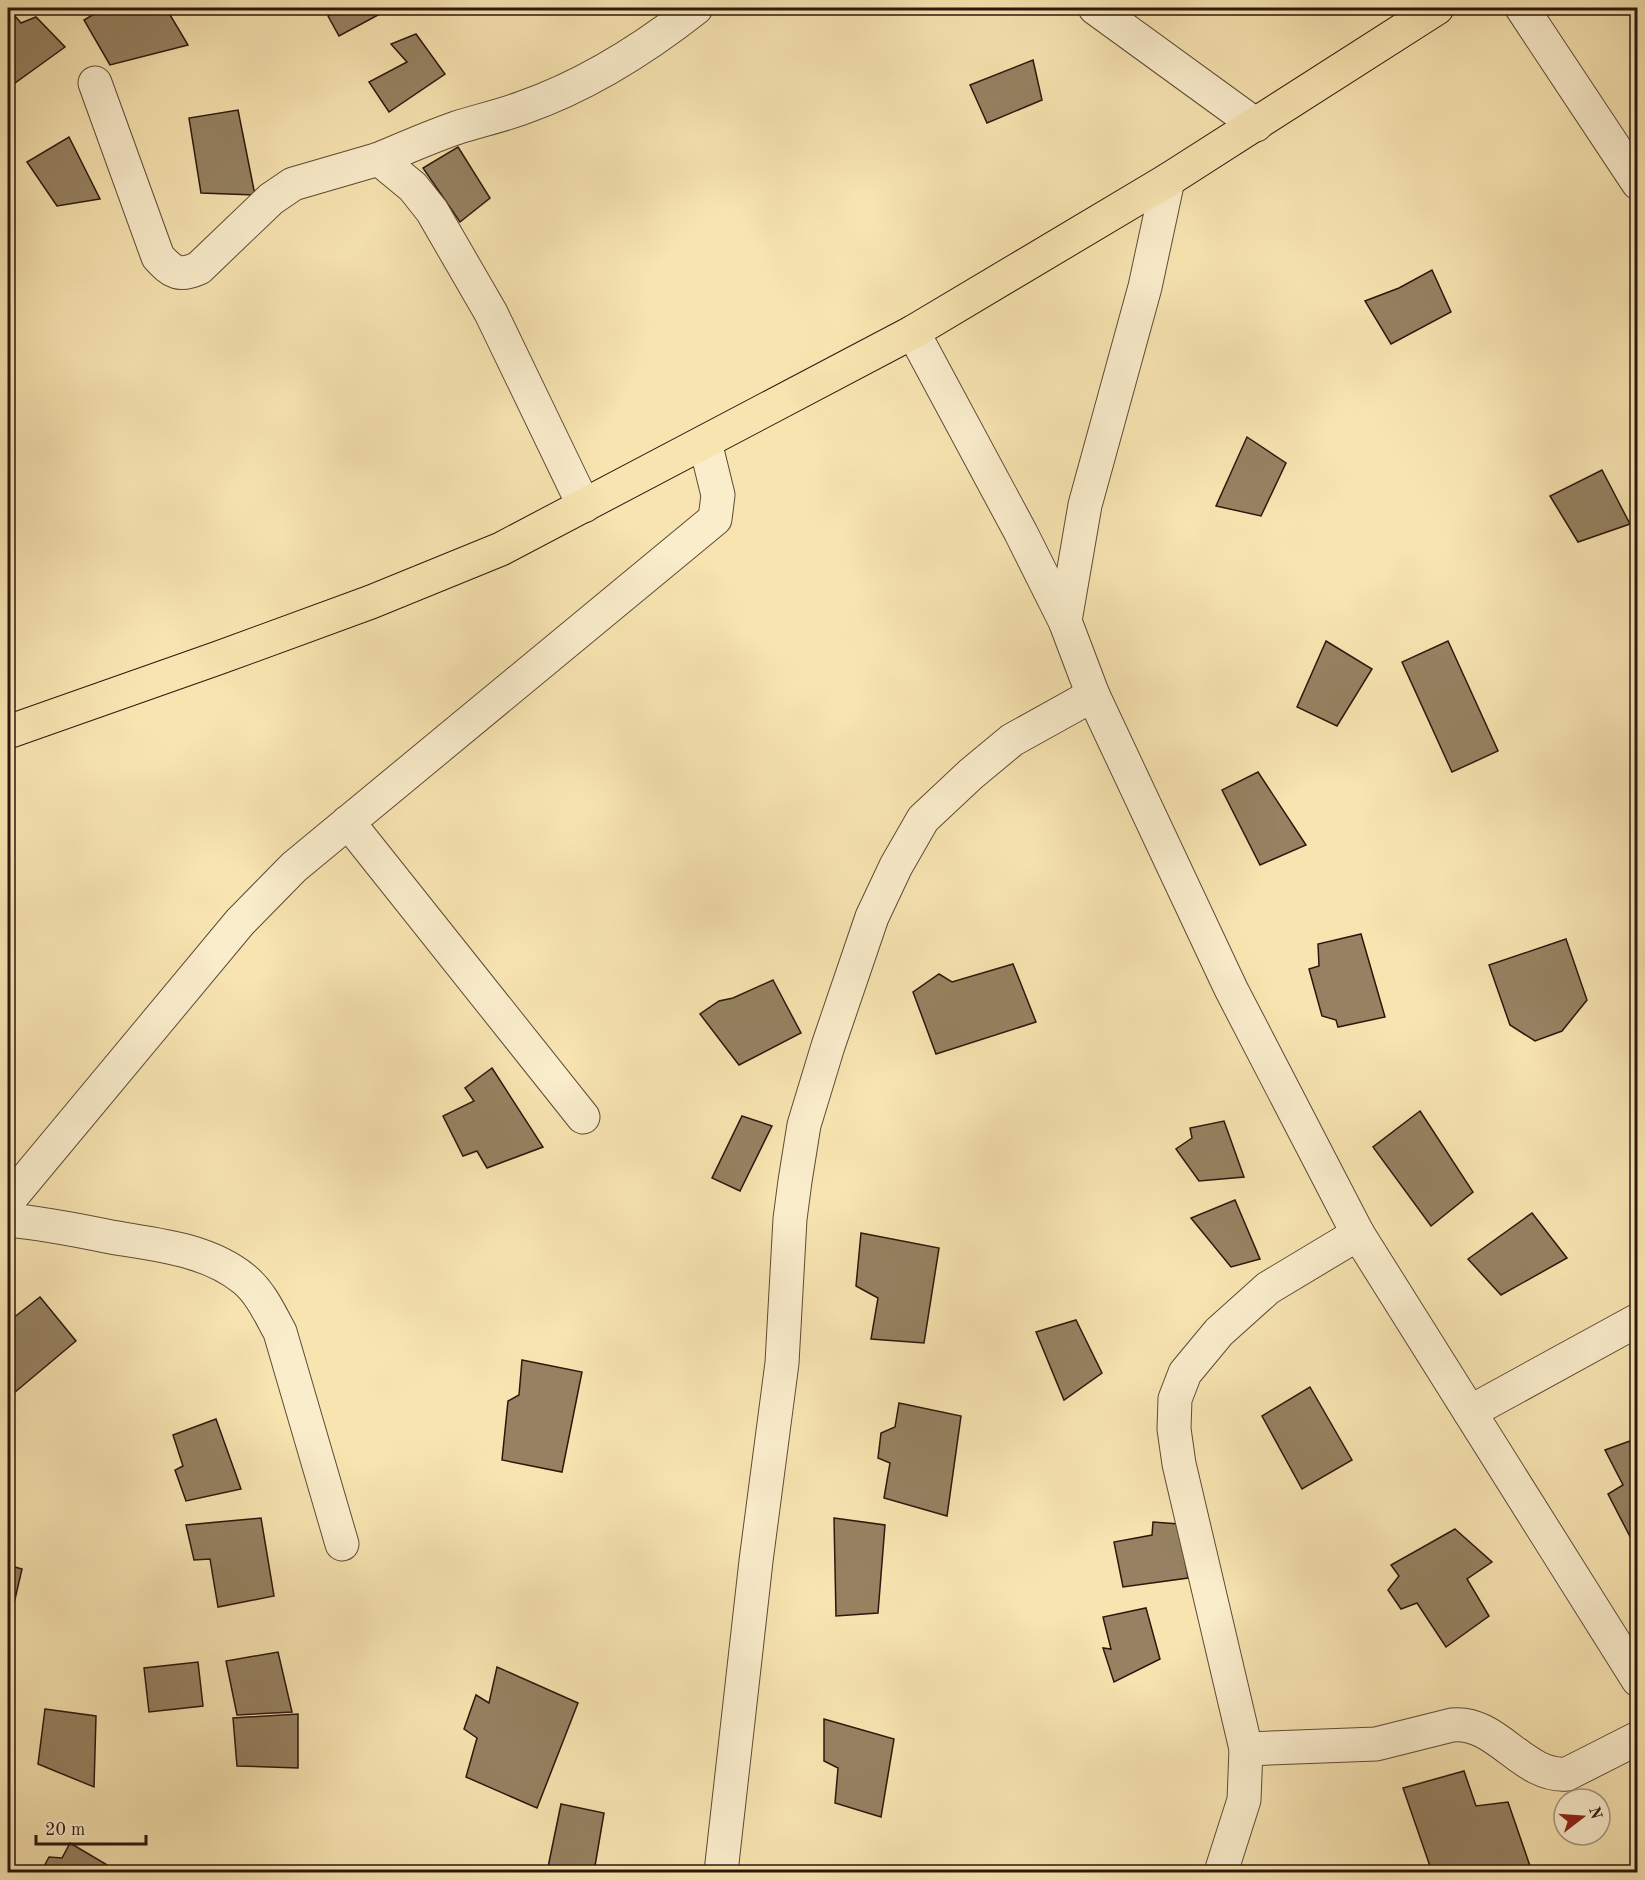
<svg xmlns="http://www.w3.org/2000/svg" width="1645" height="1880" viewBox="0 0 1645 1880" font-family="'Old Standard TT',serif">
<rect width="100%" height="100%" fill="#f7e4b1"/>
<filter id="stains"><feTurbulence type="fractalNoise" baseFrequency=".00333" numOctaves="4"/><feColorMatrix values="0 0 0 0 .2 0 0 0 0 .09 0 0 0 0 .02 0 0 0 .5 -.17"/></filter>
<radialGradient id="worn" r=".72"><stop offset=".6" stop-color="#630" stop-opacity="0"/><stop offset="1" stop-color="#630" stop-opacity=".3"/></radialGradient>
<g fill="#968262" stroke="#2c170c" stroke-width="1.5">
<path d="M8,8l13,15 15,-6 29,30 -57,41z"/>
<path d="M104,8h62l22,37 -78,20 -26,-45z"/>
<path d="M340,8h51l-52,28 -11,-20z"/>
<path d="M416,34l29,40 -56,38 -20,-30 38,-20 -16,-18z"/>
<path d="M1033,60l9,40 -55,23 -17,-38z"/>
<path d="M238,110l17,85 -54,-2 -12,-75z"/>
<path d="M69,137l31,62 -43,7 -30,-44z"/>
<path d="M458,147l32,51 -30,24 -37,-54z"/>
<path d="M1432,270l19,42 -60,32 -26,-43 34,-13z"/>
<path d="M1247,437l39,26 -25,53 -45,-10z"/>
<path d="M1602,470l28,54 -52,18 -28,-46z"/>
<path d="M1326,641l46,28 -35,57 -40,-19z"/>
<path d="M1448,641l50,110 -46,21 -50,-110z"/>
<path d="M1258,772l48,73 -46,20 -38,-75z"/>
<path d="M1361,934l24,83 -47,10 -2,-7 -14,-4 -13,-47 10,-3 -1,-22z"/>
<path d="M1566,939l21,61 -25,31 -27,10 -25,-16 -21,-60z"/>
<path d="M1013,964l23,58 -100,32 -23,-62 26,-18 13,8z"/>
<path d="M773,980l28,53 -62,32 -39,-51 19,-13 14,-3z"/>
<path d="M492,1068l51,79 -56,21 -10,-17 -14,5 -20,-40 31,-15 -9,-13z"/>
<path d="M1420,1111l53,81 -42,34 -58,-79z"/>
<path d="M742,1116l30,10 -32,65 -28,-13z"/>
<path d="M1224,1121l20,56 -45,4 -23,-32 16,-11 -2,-10z"/>
<path d="M1235,1200l25,59 -29,8 -40,-49z"/>
<path d="M1532,1213l35,45 -66,37 -33,-36z"/>
<path d="M861,1233l78,15 -15,95 -53,-4 7,-41 -22,-12z"/>
<path d="M40,1297l36,44 -68,57v-76z"/>
<path d="M1076,1320l26,53 -38,27 -28,-68z"/>
<path d="M522,1360l60,12 -20,100 -60,-12 6,-59 11,-6z"/>
<path d="M1310,1387l42,73 -50,29 -40,-73z"/>
<path d="M899,1403l62,13 -14,100 -63,-18 6,-35 -12,-5 3,-25 14,-6z"/>
<path d="M216,1419l25,70 -55,12 -11,-31 8,-4 -10,-31z"/>
<path d="M1638,1438v114l-30,-58 15,-9 -18,-35z"/>
<path d="M261,1518l13,78 -56,11 -8,-48 -16,1 -8,-35z"/>
<path d="M834,1518l51,7 -7,88 -42,3z"/>
<path d="M1153,1522l26,2 9,54 -65,9 -9,-45 38,-7z"/>
<path d="M1455,1529l37,33 -25,17 22,37 -43,31 -29,-44 -16,6 -13,-19 11,-14 -8,-11z"/>
<path d="M8,1565l14,4 -13,56 -1,-1z"/>
<path d="M1146,1608l14,51 -46,23 -11,-34 8,1 -8,-32z"/>
<path d="M278,1652l14,60 -55,3 -11,-54z"/>
<path d="M198,1662l5,44 -54,6 -5,-44z"/>
<path d="M497,1667l81,36 -41,105 -71,-31 11,-39 -13,-9 12,-34 13,8z"/>
<path d="M45,1709l51,7 -2,71 -56,-23z"/>
<path d="M298,1714v54l-61,-2 -4,-48z"/>
<path d="M824,1719l70,20 -13,78 -46,-14 3,-35 -14,-7z"/>
<path d="M1464,1771l12,35 32,-4 22,64 -31,6h-67l-29,-84z"/>
<path d="M561,1804l43,9 -10,59h-47z"/>
<path d="M70,1843l44,26 -2,3h-71l8,-15 13,1z"/>
</g>
<g fill="none" stroke-linecap="round" stroke-linejoin="round">
<defs>
<g id="street">
<path d="M1095,8l161,117"/>
<path d="M1522,8l116,175"/>
<path d="M95,83l63,174c15,16 21,20 41,11l72,-69 22,-15 86,-25 34,28 19,24 59,102 93,193"/>
<path d="M379,159c26,-11 51,-22 77,-31 22,-7 44,-12 66,-20 63,-22 122,-59 174,-100"/>
<path d="M913,332l108,201 44,88 28,74 138,294 127,245 280,446"/>
<path d="M1065,621l20,-116 60,-218 23,-107"/>
<path d="M348,822l235,295"/>
<path d="M8,1201l232,-279 54,-55 421,-348 3,-24 -13,-53"/>
<path d="M8,1220c34,3 69,10 103,17 46,8 96,12 133,42 17,14 26,35 36,53l62,212"/>
<path d="M1470,1412l168,-92"/>
<path d="M1246,1749l130,-5 76,-19c45,-5 71,53 115,49l71,-36"/>
<path d="M721,1872l35,-311 26,-198 8,-144 5,-38 9,-56 24,-79 44,-129 24,-51 27,-47 48,-45 41,-34 81,-45"/>
<path d="M1221,1872l23,-72 2,-51 -67,-285 -5,-35 1,-30 10,-26 34,-41 49,-44 90,-54"/>
</g>
<path id="primary" d="M8,732l210,-74 153,-56 130,-53 412,-217 255,-152 269,-172"/>
</defs>
<use href="#street" stroke="#5f4a35" stroke-width="35"/>
<use href="#primary" stroke="#2c170c" stroke-width="35"/>
<use href="#street" stroke="#faedcc" stroke-width="33"/>
<use href="#primary" stroke="#f7e4b1" stroke-width="33"/>
</g>
<rect width="1645" height="1880" fill="none" stroke="#f7e4b1" stroke-width="30"/>
<rect x="9" y="9" width="1627" height="1862" fill="none" stroke="#2c170c" stroke-width="3"/>
<rect x="15" y="15" width="1615" height="1850" fill="none" stroke="#2c170c" stroke-width="1.5"/>
<g transform="translate(1582 1817) rotate(73)"><circle r="28" fill="#faedcc" stroke="#a8977f" stroke-width="1.5"/>
<path d="M0-4.5L10 22L0 15L-10 22Z" fill="#8f2418"/>
<text y="-9" font-size="16" font-weight="bold" text-anchor="middle" fill="#2c170c">N</text>
</g>
<path d="M36 1835v9h110v-9" fill="none" stroke="#2c170c" stroke-width="3"/>
<text x="45" y="1835" font-size="18" fill="#2c170c" stroke="#faedcc" stroke-width="4.5" paint-order="stroke">20 m</text>
<rect width="100%" height="100%" filter="url(#stains)"/>
<rect width="100%" height="100%" fill="url(#worn)"/>
</svg>
